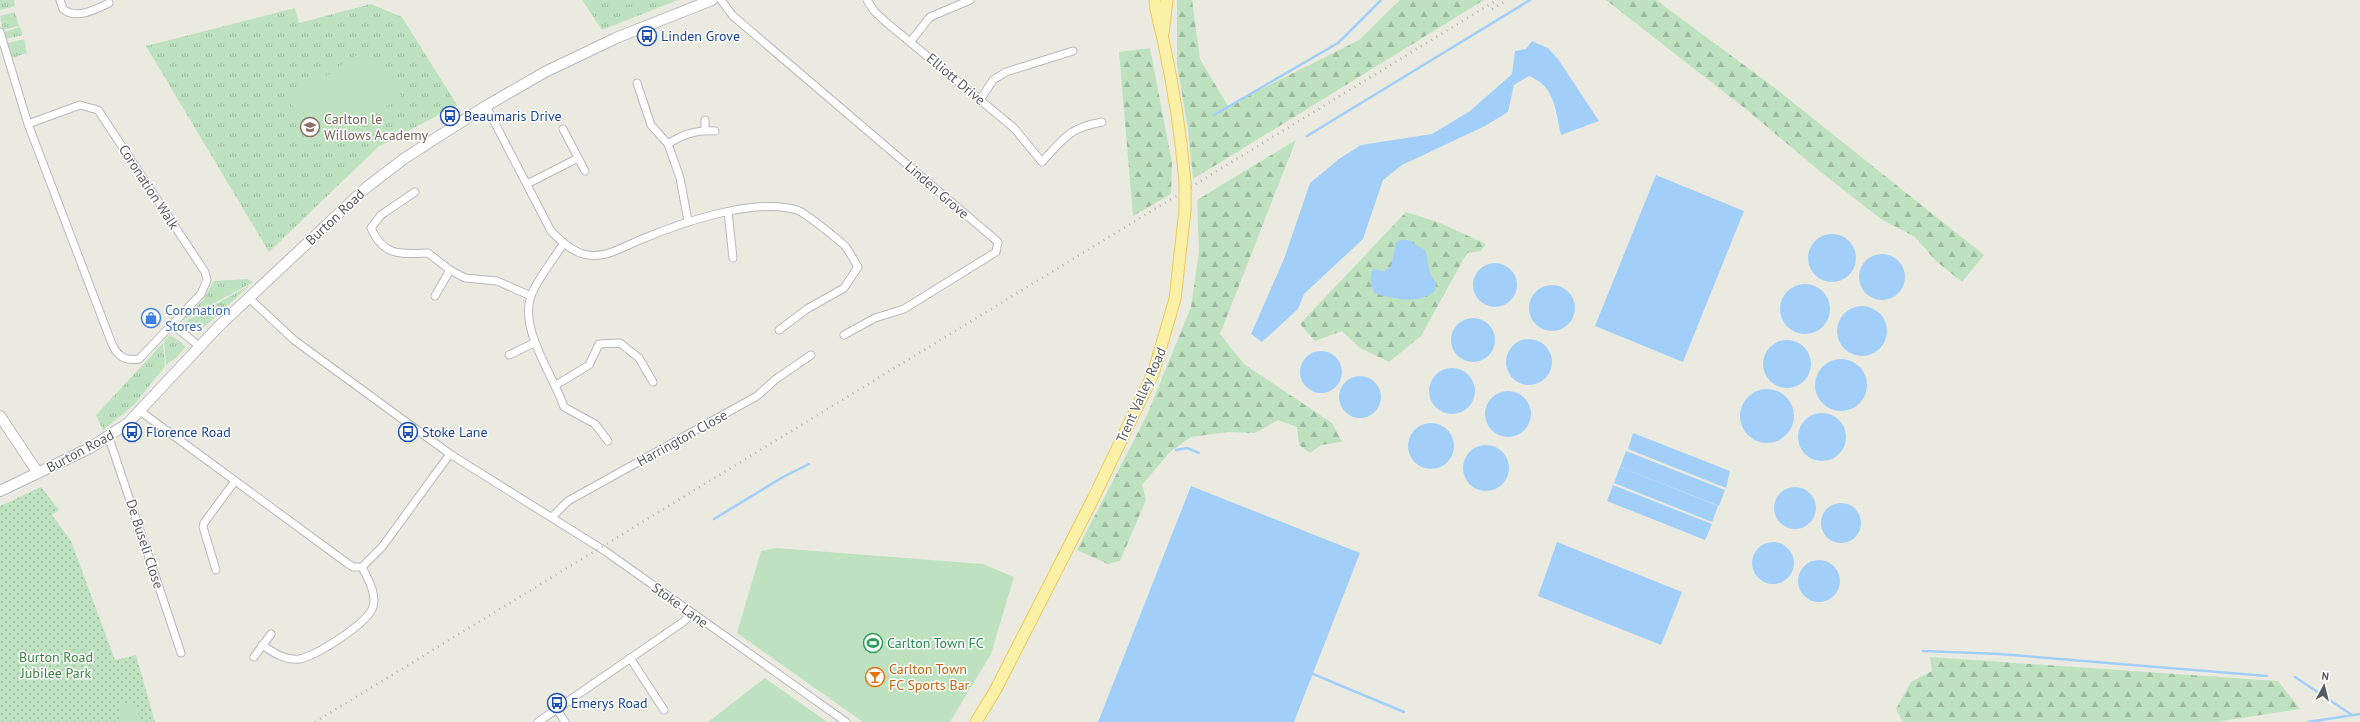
<svg xmlns="http://www.w3.org/2000/svg" width="2360" height="722" viewBox="0 0 2360 722" font-family="'PT Sans',sans-serif">
<defs>
<pattern id="grass-tufts" width="24" height="20" patternUnits="userSpaceOnUse"><rect width="24" height="20" fill="#bee2bf"/><path d="M3 7l-1-3M5 7V3M7 7l1-3M15 17l-1-3M17 17v-4M19 17l1-3" fill="none" stroke="#9dba9f"/></pattern>
<pattern id="forest-firs" width="22" height="20" patternUnits="userSpaceOnUse"><rect width="22" height="20" fill="#bee2bf"/><path d="M5 1l3.5 6h-7zM16 11l3.5 6h-7z" fill="#9dba9f"/></pattern>
<pattern id="park-dots" width="8" height="8" patternUnits="userSpaceOnUse"><rect width="8" height="8" fill="#bee2bf"/><path d="M2 2h.1M6 6h.1" fill="none" stroke="#9dba9f" stroke-width="1.8" stroke-linecap="round"/></pattern>
</defs>
<rect width="100%" height="100%" fill="#ebeae0"/>
<g fill="url(#grass-tufts)">
<path d="M0,0h14l1,6 -15,4z"/>
<path d="M582,0h96l-76,30z"/>
<path d="M371,4l31,13 55,88 -79,42 -109,105 -123,-206 149,-38 4,15z"/>
<path d="M15,12l4,14 -16,4 -3,-14z"/>
<path d="M20,27l3,8 -17,4 -2,-7z"/>
<path d="M24,39l3,14 -15,5 -4,-15z"/>
<path d="M247,279l6,3 -71,39 21,-21 11,-19z"/>
<path d="M250,285l-50,46h-8l-9,-8z"/>
<path d="M170,335l12,8 3,4 -8,10 -11,8 -2,-24z"/>
<path d="M163,343l2,23 -31,39 -31,25 -7,-15z"/>
</g>
<g fill="url(#forest-firs)">
<path d="M1177,0h15l8,59 28,47 131,-66 41,-40h84l-291,179 -5,-50 -11,-65z"/>
<path d="M1606,0h50l119,88 209,167 -22,27 -26,-21 -21,-24 -34,-18 -54,-42 -80,-67z"/>
<path d="M1150,48l22,115 -1,31 -38,22 -14,-164z"/>
<path d="M1296,140l-76,194 24,30 88,59 10,19 -21,3 -11,8 -11,-8 -2,-18 -19,-7 -23,13 -27,-1 -37,5 -21,15 -28,33 4,15 -26,61 -12,3 -31,-14 70,-135 44,-108 8,-55 -2,-52z"/>
<path d="M1406,212l34,11 46,21 -5,7 -14,2 -46,83 -32,26 -29,-14 -18,-17 -27,10 -15,-17z"/>
<path d="M1930,657l348,24 22,28 -84,13h-313l-7,-13 15,-27 21,-11z"/>
</g>
<path fill="url(#park-dots)" d="M41,487l18,23 -7,5 19,26 44,119 21,-5 19,67h-155v-216z"/>
<g fill="#bee2bf">
<path d="M606,0h47l-27,5z"/>
<path d="M367,48l34,48 -77,52 -35,-47z"/>
<path d="M777,548l206,16 31,13 -23,77 -41,68h-87l-126,-89 24,-82z"/>
<path d="M765,678l62,44h-119z"/>
<path d="M120,703l16,1 4,18h-21z"/>
</g>
<g fill="#a2cffa">
<path d="M1532,41l16,7 10,11 41,62 -38,14c-6,-25 -5,-48 -32,-59l-15,9 -6,27 -23,14 -83,39 -19,15 -20,59 -59,55 -6,15 -36,33 -11,-8 33,-75 26,-76 29,-24 22,-14 71,-11 38,-23 42,-37 3,-23 11,-2z"/>
<path d="M1656,175l88,36 -61,151 -88,-36z"/>
<circle cx="1832" cy="258" r="24"/>
<path d="M1404,239l6,2 16,10 4,23 6,9 -1,8c-17,14 -41,8 -61,2 -4,-9 -5,-15 -1,-24l11,2 7,-4 5,-25z"/>
<circle cx="1882" cy="277" r="23"/>
<circle cx="1495" cy="285" r="22"/>
<circle cx="1805" cy="309" r="25"/>
<circle cx="1552" cy="308" r="23"/>
<circle cx="1862" cy="331" r="25"/>
<circle cx="1473" cy="340" r="22"/>
<circle cx="1529" cy="362" r="23"/>
<circle cx="1787" cy="364" r="24"/>
<circle cx="1321" cy="372" r="21"/>
<circle cx="1841" cy="385" r="26"/>
<circle cx="1452" cy="391" r="23"/>
<circle cx="1360" cy="397" r="21"/>
<circle cx="1767" cy="416" r="27"/>
<circle cx="1508" cy="414" r="23"/>
<circle cx="1822" cy="437" r="24"/>
<circle cx="1431" cy="446" r="23"/>
<path d="M1633,433l97,38 -4,17 -98,-39z"/>
<circle cx="1486" cy="468" r="23"/>
<path d="M1626,451l99,39 -6,16 -99,-39z"/>
<path d="M1620,467l98,39 -6,16 -98,-39z"/>
<path d="M1613,485l99,39 -7,16 -98,-39z"/>
<path d="M1191,486l169,67 -66,169h-196z"/>
<circle cx="1795" cy="508" r="21"/>
<circle cx="1841" cy="523" r="20"/>
<path d="M1557,542l125,50 -21,53 -123,-49z"/>
<circle cx="1773" cy="563" r="21"/>
<circle cx="1819" cy="581" r="21"/>
</g>
<g fill="none" stroke-linecap="round" stroke-linejoin="round">
<g stroke="#a2cffa" stroke-width="2.5">
<path d="M1214,115l124,-72 43,-43"/>
<path d="M1307,136l223,-136"/>
<path d="M1176,450l11,-2 12,5"/>
<path d="M714,519l69,-42 26,-13"/>
<path d="M1923,651l77,3 267,22"/>
<path d="M1313,674l91,38"/>
<path d="M2295,677l57,38"/>
<path d="M2308,722l52,-8"/>
</g>
<defs>
<g id="street">
<path d="M60,0l3,9c13,11 34,0 46,-6"/>
<path d="M721,0l12,16 265,226 -2,10 -92,57 -29,9 -31,17"/>
<path d="M867,0l7,11 13,12 127,105 28,34c22,-24 27,-34 60,-40"/>
<path d="M0,32l28,92 84,220c6,13 13,17 27,15l62,-65 6,-14 -2,-8 -107,-162 -18,-5 -52,19"/>
<path d="M911,41l19,-24 40,-17"/>
<path d="M637,83l14,42 17,19 12,34 8,43"/>
<path d="M980,100l13,-20 13,-8 67,-21"/>
<path d="M486,106l65,125c9,9 19,19 32,23 21,6 39,-7 57,-14 40,-17 114,-43 157,-30 6,1 43,31 48,36 5,6 9,15 13,21l-14,21 -37,21 -28,21"/>
<path d="M563,129l22,42"/>
<path d="M705,130v-10"/>
<path d="M668,144c15,-10 28,-14 47,-13"/>
<path d="M527,184l51,-26"/>
<path d="M415,192l-34,23 -10,13c13,29 29,26 57,25l22,17 15,8 32,3 34,15"/>
<path d="M728,212l5,46"/>
<path d="M563,244c-9,15 -26,35 -32,52 -12,33 22,79 33,111l31,17 13,17"/>
<path d="M435,296l15,-26"/>
<path d="M249,298l45,42 156,114 155,97 241,171"/>
<path d="M173,325l26,21"/>
<path d="M509,355l25,-12"/>
<path d="M556,385l33,-20 10,-21 21,-1 19,15 14,24"/>
<path d="M140,411l207,152 6,4h9c6,12 15,27 11,40 -6,17 -57,49 -74,52 -14,2 -26,-7 -37,-14"/>
<path d="M105,439l5,2 71,212"/>
<path d="M552,517l16,-16 189,-105 19,-17 35,-24"/>
<path d="M362,567l20,-20 68,-93"/>
<path d="M216,570l-13,-43 1,-4 31,-42"/>
<path d="M254,657l17,-23"/>
<path d="M630,658l34,52"/>
<path d="M557,709l8,13"/>
<path d="M538,722l145,-100 8,-8"/>
</g>
<g id="secondary">
<path d="M0,416l38,57"/>
<path d="M0,491l90,-43 38,-25 92,-98 147,-138 38,-29 81,-52 59,-34 71,-34 96,-38"/>
</g>
<g id="primary">
<path d="M1155,0c1,14 5,25 8,39 10,46 18,95 22,143"/>
<path d="M1163,33l4,-33"/>
<path d="M976,722l20,-33 97,-190 60,-125 22,-75 10,-89"/>
</g>
</defs>
<use href="#street" stroke="#b6b8bd" stroke-width="9"/>
<use href="#secondary" stroke="#b6b9bf" stroke-width="12"/>
<use href="#primary" stroke="#eac95b" stroke-width="13"/>
<use href="#street" stroke="#fff" stroke-width="7"/>
<use href="#secondary" stroke="#fff" stroke-width="10"/>
<use href="#primary" stroke="#fbf1a6" stroke-width="11"/>
<g stroke="#b1b2b2" stroke-width="2.5" stroke-dasharray="1 5" stroke-linecap="butt">
<path d="M1492,9l15,-9"/>
<path d="M315,722l1182,-722"/>
</g>
<defs>
<path id="primary-bridge" d="M1185,182v28"/>
</defs>
<use href="#primary-bridge" stroke="#eac95b" stroke-width="13" stroke-linecap="butt"/>
<use href="#primary-bridge" stroke="#fbf1a6" stroke-width="11"/>
</g>
<defs>
<symbol id="bus-ring" viewBox="-11 -11 22 22"><circle r="9.5" fill="#fff" stroke="#1a4fb4" stroke-width="1.5"/><path d="M-5-6H5V4H4V6H2V4H-2V6H-4V4H-5ZM-3.5-4V0h7V-4ZM-3.5 1.2v1.5H-2V1.2ZM2 1.2v1.5H3.5V1.2Z" fill="#1a4fb4"/></symbol>
<symbol id="school-ring" viewBox="-11 -11 22 22"><circle r="9.5" fill="#fff" stroke="#8d6e63" stroke-width="1.5"/><path d="M0-5L7-2L0 1L-7-2ZM-4 1L0 2.5L4 1V4Q0 6-4 4Z" fill="#8d6e63"/></symbol>
<symbol id="shop-ring" viewBox="-11 -11 22 22"><circle r="9.5" fill="#fff" stroke="#3f7fe0" stroke-width="1.5"/><path d="M-5-2.5h2.3a2.7 3.5 0 0 1 5.4 0H5L5.5 6h-11ZM-1.5-2.5h3a1.5 2.3 0 0 0-3 0Z" fill="#3f7fe0"/></symbol>
<symbol id="stadium-ring" viewBox="-11 -11 22 22"><circle r="9.5" fill="#fff" stroke="#2e9e5b" stroke-width="1.5"/><path d="M0-5a6.5 5 0 1 0 0 10a6.5 5 0 1 0 0-10ZM-3.5-1.8h7v3.6h-7Z" fill="#2e9e5b"/></symbol>
<symbol id="bar-ring" viewBox="-11 -11 22 22"><circle r="9.5" fill="#fff" stroke="#e8710a" stroke-width="1.5"/><path d="M-6-5H6L.8 .8V4.5H3.5V6h-7V4.5H-.8V.8Z" fill="#e8710a"/></symbol>
</defs>
<g fill-rule="evenodd">
<use href="#bus-ring" x="636" y="25" width="22" height="22"/>
<use href="#bus-ring" x="439" y="105" width="22" height="22"/>
<use href="#school-ring" x="299" y="116" width="22" height="22"/>
<use href="#shop-ring" x="140" y="307" width="22" height="22"/>
<use href="#bus-ring" x="121" y="421" width="22" height="22"/>
<use href="#bus-ring" x="397" y="421" width="22" height="22"/>
<use href="#stadium-ring" x="862" y="632" width="22" height="22"/>
<use href="#bar-ring" x="864" y="666" width="22" height="22"/>
<use href="#bus-ring" x="546" y="692" width="22" height="22"/>
</g>
<g text-anchor="middle" stroke-width="3" stroke-linejoin="round" paint-order="stroke">
<g font-size="14" fill="#164399" stroke="#fff" text-anchor="start">
<text x="661" y="41">Linden Grove</text>
<text x="464" y="121">Beaumaris Drive</text>
<text x="146" y="437">Florence Road</text>
<text x="422" y="437">Stoke Lane</text>
<text x="571" y="708">Emerys Road</text>
</g>
<g font-size="14" fill="#595c61" stroke="#fff">
<text transform="translate(956 79) rotate(40)" y="5">Elliott Drive</text>
<text transform="translate(149 187) rotate(57)" y="5">Coronation Walk</text>
<text transform="translate(937 190) rotate(41)" y="5">Linden Grove</text>
<text transform="translate(335 217) rotate(-43)" y="5">Burton Road</text>
<text transform="translate(1141 395) rotate(-66)" y="5">Trent Valley Road</text>
<text transform="translate(682 438) rotate(-29)" y="5">Harrington Close</text>
<text transform="translate(80 451) rotate(-28)" y="5">Burton Road</text>
<text transform="translate(145 544) rotate(72)" y="5">De Buseli Close</text>
<text transform="translate(680 605) rotate(36)" y="5">Stoke Lane</text>
</g>
<g font-size="14" fill="#785e54" stroke="#fff" text-anchor="start">
<text x="324" y="124">Carlton le<tspan x="324" dy="16">Willows Academy</tspan></text>
</g>
<g font-size="14" fill="#366cbe" stroke="#fff" text-anchor="start">
<text x="165" y="315">Coronation<tspan x="165" dy="16">Stores</tspan></text>
</g>
<g font-size="14" fill="#27864d" stroke="#fff" text-anchor="start">
<text x="887" y="648">Carlton Town FC</text>
</g>
<g font-size="14" fill="#38813f" stroke="#fff">
<text x="56" y="662">Burton Road<tspan x="56" dy="16">Jubilee Park</tspan></text>
</g>
<g font-size="14" fill="#c56008" stroke="#fff" text-anchor="start">
<text x="889" y="674">Carlton Town<tspan x="889" dy="16">FC Sports Bar</tspan></text>
</g>
</g>
<g transform="translate(2324 686) rotate(7)" stroke="#ffffff" stroke-width="3" paint-order="stroke">
<path d="M0-3L7 15L0 10L-7 15Z" fill="#595c61"/>
<text y="-6" font-size="11" font-weight="bold" text-anchor="middle" fill="#595c61">N</text>
</g>
</svg>
